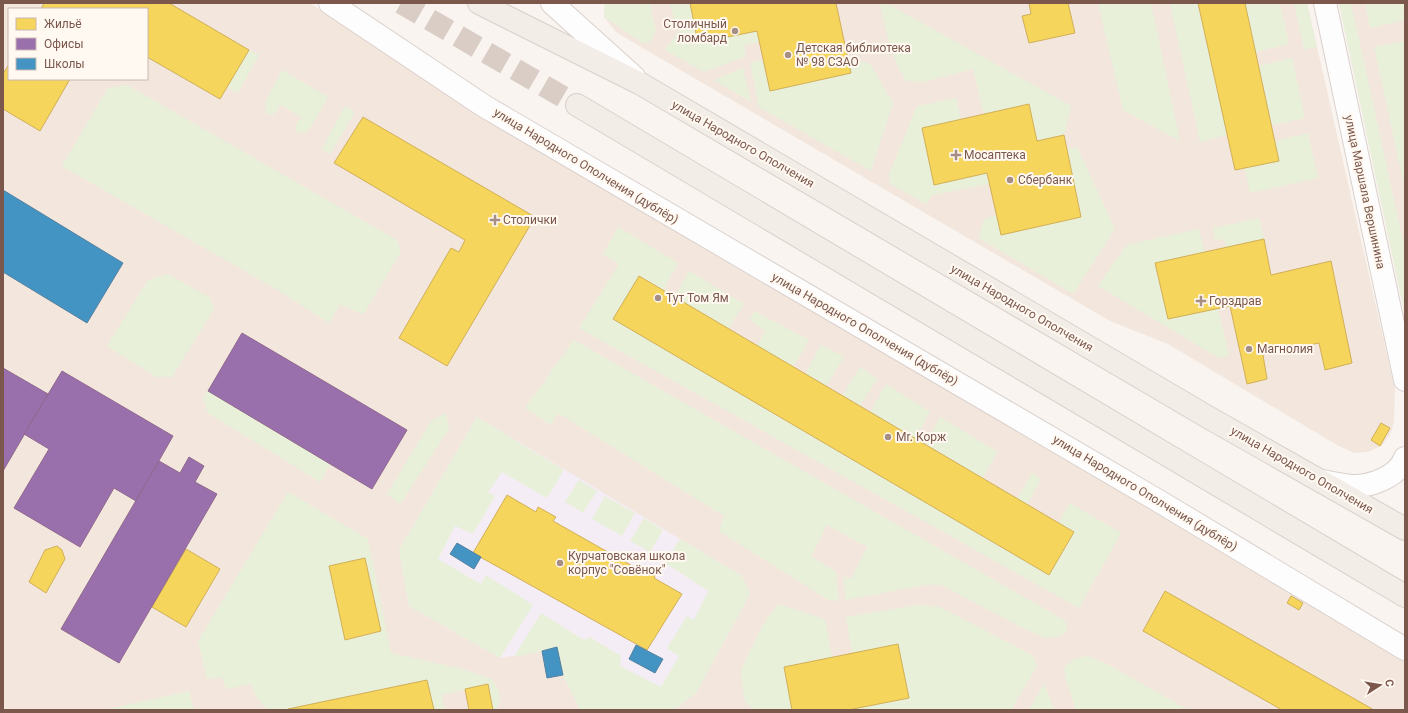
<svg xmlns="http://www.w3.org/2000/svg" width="1408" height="713" viewBox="0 0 1408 713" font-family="Roboto,sans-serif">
<rect width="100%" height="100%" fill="#f9f4ef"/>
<g fill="#f2e6dd" fill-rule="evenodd">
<path d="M3,3h307l124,82 971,570v55h-1402zM9,9h138v70h-138z"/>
<path d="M605,3h702l88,387 -1,32 -4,13 -9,11 -13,6 -14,1 -17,-8 -169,-101 -58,-23 -493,-288 -13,-16z"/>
<path d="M1339,3h66v312z"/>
</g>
<path fill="#f5edf5" d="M477,417l265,159 8,18 -54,99 -22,17h-94l-17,-35 -16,3 -6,-27 -41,7 -91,-52 -10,-56z"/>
<g fill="#e8f0da">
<path d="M605,3h45l6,28 -6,12 -9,-1 -37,-25z"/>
<path d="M669,3h21l9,40 58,-12 3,11 -16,3 2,11 -42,16 -39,-22 14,-19z"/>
<path d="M880,3h6l185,103 -7,29 -27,6 -8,-37 -45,10 -11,-45 -50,13 -17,-1c-15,-23 -20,-51 -26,-78z"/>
<path d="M1098,3h53l29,138 -57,-31z"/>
<path d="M1170,3h28l29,132 -27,7z"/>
<path d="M1245,3h35l9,41 -33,8z"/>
<path d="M1294,3h13l10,44 -13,3z"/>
<path d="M1339,3h12l54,247v65z"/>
<path d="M1365,3h40v17l-35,8z"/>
<path d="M1405,41v149l-31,-143z"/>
<path d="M249,50l10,5 -21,38 -11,-6z"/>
<path d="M1292,58l13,60 -33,7 -13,-59z"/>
<path d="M764,60l6,30 81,-17 -2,-12h14l8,4 22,38 -22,68 -112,-64 -9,-44z"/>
<path d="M743,68l8,34 -37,-22z"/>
<path d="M282,70l46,27 -18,31 -5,5 -9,-1v-7l5,-8 -20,-12 -8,11 -6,-3 -2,-10z"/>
<path d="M127,85l270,155 4,12 -38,63 -23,-11 -11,19 -48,-31 -219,-126 46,-78z"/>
<path d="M956,98l5,21 -39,9 12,56 53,-11 2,11 -57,11 -6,9 -36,-20 -1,-10 28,-68z"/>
<path d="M345,106l10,6 -25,42 -8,-5z"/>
<path d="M1308,133l10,45 -68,15 -5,-25 34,-7 -4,-20z"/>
<path d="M1077,147l38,82 -42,65 -94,-56 5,-19 12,-3 5,19 80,-18 -15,-68z"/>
<path d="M1259,218l5,21 -38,8 -2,-8 -9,1 -2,-12z"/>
<path d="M618,227l60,36 -15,27 -24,-14 -25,43 435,256 25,-42 -16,-10 12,-20 51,30 -42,75 -500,-280 40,-64 -16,-10z"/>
<path d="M1199,229l6,23 -50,11 13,56 50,-11 11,47 -10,3 -121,-72 28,-41z"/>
<path d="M689,271l55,33 -16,25 -53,-32z"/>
<path d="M168,274l42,24 4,11 -42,68h-16l-49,-31 41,-66z"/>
<path d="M754,311l55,29 -16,27 -36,-21 8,-15 -15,-11z"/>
<path d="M574,340l485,277 8,5v7l-5,7 -17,2 -16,-7 -88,-46h-17l-78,15 -3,-24 8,3 16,-32 -40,-22 -16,31 25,16 3,28 -9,1 -111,-70 5,-15 -166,-103 -7,12 -26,-17z"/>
<path d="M821,345l23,12 -18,29 -21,-12z"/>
<path d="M860,367l17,12 -17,27 -18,-10z"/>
<path d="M886,384l44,28 -15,26 -45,-26z"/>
<path d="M208,391l122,73 -10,18 -112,-69 -5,-15z"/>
<path d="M446,413l3,16 -49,75 -13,-10 44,-73z"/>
<path d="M477,417l87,53 -17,28 -45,-26 -14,20 7,4 -22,38 -18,-8 -17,33 43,25 5,-9 47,30 -33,53 -91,-52 -10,-56z"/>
<path d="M940,417l58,35 -16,26 -57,-33z"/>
<path d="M1032,473l9,6 -14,26 -10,-6z"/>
<path d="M579,480l18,11 -14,22 -18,-11z"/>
<path d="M288,492l80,47 23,114 72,16 29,10 6,11 2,12 -4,8h-3l-5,-26 -46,11 2,15h-10l-7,-30 -139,29 -19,1c-9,-8 -15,-14 -18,-26l-25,5 -4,-12 -15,2 -9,-38z"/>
<path d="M605,496l30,17 -13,23 -30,-17z"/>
<path d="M644,518l19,12 -13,22 -20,-11z"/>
<path d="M680,539l62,37 8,18 -54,99 -22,17h-94l-17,-35 -6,-27 -43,9 27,-44 43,27 6,-3 31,19 -1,10 41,21 18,-31 -12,-8 20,-32 7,4 14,-29 -43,-28z"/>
<path d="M778,604l47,15 7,38 -48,10 8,43h-39l-9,-11 -3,-29 20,-42z"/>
<path d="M918,605l22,2 92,48 5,11 -26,44h-163l61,-12 -11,-54 -46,9 -6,-36z"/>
<path d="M1089,656l20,9 79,45h-112l-10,-30 -2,-12 9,-9z"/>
<path d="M1044,683l10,27h-25z"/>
<path d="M189,691l5,19h-90z"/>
</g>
<g fill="#f6d55c" stroke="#d1af57">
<path d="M44,3h125l80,47 -29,49 -73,-42v-48h-106z"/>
<path d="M690,3h146l15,70 -81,18 -13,-60 -59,12z"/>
<path d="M1029,3h39l7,30 -46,10 -7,-27 9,-2z"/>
<path d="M1198,3h47l34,158 -44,9z"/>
<path d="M9,64v15h61l-30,52 -37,-22v-35z"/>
<path d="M1029,104l8,37 27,-6 17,82 -80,18 -14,-62 -53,12 -12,-57z"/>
<path d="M363,117l172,100 -88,149 -48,-28 52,-90 8,4 6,-12 -131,-77z"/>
<path d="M1264,239l7,36 60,-14 21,102 -27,7 -6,-27 -56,12 4,24 -20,5 -17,-78 -62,13 -13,-56z"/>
<path d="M639,276l435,256 -25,43 -436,-256z"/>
<path d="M1381,423l9,5 -10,18 -9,-6z"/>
<path d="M507,495l29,17 2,-5 18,10 -3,4 83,47 2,-4 18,10 -2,4 28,16 -35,56 -174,-97z"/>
<path d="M57,546l5,4 3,9 -19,34 -17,-11 16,-32z"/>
<path d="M186,549l34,20 -34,58 -34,-20z"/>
<path d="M365,558l16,73 -36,9 -16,-74z"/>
<path d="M1165,591l209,119h-92l-139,-79z"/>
<path d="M1291,596l12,7 -4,7 -12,-7z"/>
<path d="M898,644l11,54 -61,12h-56l-8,-43z"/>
<path d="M427,680l7,30 -146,-1z"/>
<path d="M488,684l5,26h-24l-4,-21z"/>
</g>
<g fill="#9970ab" stroke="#90688e">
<path d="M242,333l165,97 -35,59 -164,-98z"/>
<path d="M3,368l45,26 -45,77z"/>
<path d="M62,371l111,65 -37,65 -22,-13 -34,59 -66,-39 35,-59 -25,-15z"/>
<path d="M189,457l15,9 -9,16 22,12 -98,169 -58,-34 98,-168 21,12z"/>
</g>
<g fill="#4393c3" stroke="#54819f">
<path d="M3,190l120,73 -36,60 -84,-51z"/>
<path d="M457,543l24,14 -7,12 -24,-15z"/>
<path d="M636,645l27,14 -8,14 -26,-14z"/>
<path d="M557,647l6,28 -16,3 -5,-27z"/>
</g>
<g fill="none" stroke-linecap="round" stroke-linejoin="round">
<path stroke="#dacdc6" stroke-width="22" stroke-dasharray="22 11" stroke-linecap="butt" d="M401,3l176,102"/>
<defs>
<g id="minor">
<path d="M330,3l154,103 673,394 248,149"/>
<path d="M552,3l82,74"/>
<path d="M1325,3l80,377"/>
<path d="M1323,481c9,2 19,4 28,5 19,1 47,-9 54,-28"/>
</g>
<g id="major">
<path d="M479,3l162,81 565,332 199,113"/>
<path d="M577,105l828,491"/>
</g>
</defs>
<use href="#minor" stroke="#dad1cd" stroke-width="24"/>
<use href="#major" stroke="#dad0cb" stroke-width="24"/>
<use href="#minor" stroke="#fefdfd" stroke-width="22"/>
<use href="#major" stroke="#f3ede7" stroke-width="22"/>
</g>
<g fill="#a78e85" stroke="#fff9f2" stroke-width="1.5">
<circle cx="735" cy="31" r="4"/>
<circle cx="788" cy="55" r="4"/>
<path d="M954 149h4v4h4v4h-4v4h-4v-4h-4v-4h4z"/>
<circle cx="1010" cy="180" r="4"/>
<path d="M493 214h4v4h4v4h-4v4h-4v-4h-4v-4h4z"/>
<circle cx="658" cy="298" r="4"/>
<path d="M1199 295h4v4h4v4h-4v4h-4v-4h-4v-4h4z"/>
<circle cx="1249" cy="349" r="4"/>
<circle cx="888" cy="437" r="4"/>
<circle cx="560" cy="563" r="4"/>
</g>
<g text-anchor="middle" stroke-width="4" stroke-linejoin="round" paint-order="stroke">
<g font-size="12" fill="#7b574c" stroke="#fff9f2" text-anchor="start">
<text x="727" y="28" text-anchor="end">Столичный<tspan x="727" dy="14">ломбард</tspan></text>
<text x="796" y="52">Детская библиотека<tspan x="796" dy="14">№ 98 СЗАО</tspan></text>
<text x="964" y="159">Мосаптека</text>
<text x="1018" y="184">Сбербанк</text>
<text x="503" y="224">Столички</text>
<text x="666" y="302">Тут Том Ям</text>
<text x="1209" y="305">Горздрав</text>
<text x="1257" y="353">Магнолия</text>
<text x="896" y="441">Mr. Корж</text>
<text x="568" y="560">Курчатовская школа<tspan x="568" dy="14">корпус "Совёнок"</tspan></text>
</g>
<g font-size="12" fill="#7b574c" stroke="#fff9f2">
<text transform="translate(743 144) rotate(30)" y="4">улица Народного Ополчения</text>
<text transform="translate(586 166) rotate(31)" y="4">улица Народного Ополчения (дублёр)</text>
<text transform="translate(1365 192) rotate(78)" y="4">улица Маршала Вершинина</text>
<text transform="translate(1022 308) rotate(30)" y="4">улица Народного Ополчения</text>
<text transform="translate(865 329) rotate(30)" y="4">улица Народного Ополчения (дублёр)</text>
<text transform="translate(1302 470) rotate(30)" y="4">улица Народного Ополчения</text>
<text transform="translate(1145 493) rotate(31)" y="4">улица Народного Ополчения (дублёр)</text>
</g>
</g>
<rect width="1408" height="713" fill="none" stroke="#7b574c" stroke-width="8"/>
<rect x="8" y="8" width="140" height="72" fill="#fff9f2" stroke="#cab8b0"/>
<rect x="16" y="18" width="20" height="12" fill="#f6d55c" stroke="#cab8b0"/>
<text x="44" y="28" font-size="12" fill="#7b574c">Жильё</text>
<rect x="16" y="38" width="20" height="12" fill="#9970ab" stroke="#cab8b0"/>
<text x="44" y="48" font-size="12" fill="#7b574c">Офисы</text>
<rect x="16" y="58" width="20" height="12" fill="#4393c3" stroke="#cab8b0"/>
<text x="44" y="68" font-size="12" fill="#7b574c">Школы</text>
<g transform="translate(1380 685) rotate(78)" stroke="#fff9f2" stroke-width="3" paint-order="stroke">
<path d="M0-3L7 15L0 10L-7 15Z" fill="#7b574c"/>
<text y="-6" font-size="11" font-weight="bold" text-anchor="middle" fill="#7b574c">С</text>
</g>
</svg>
